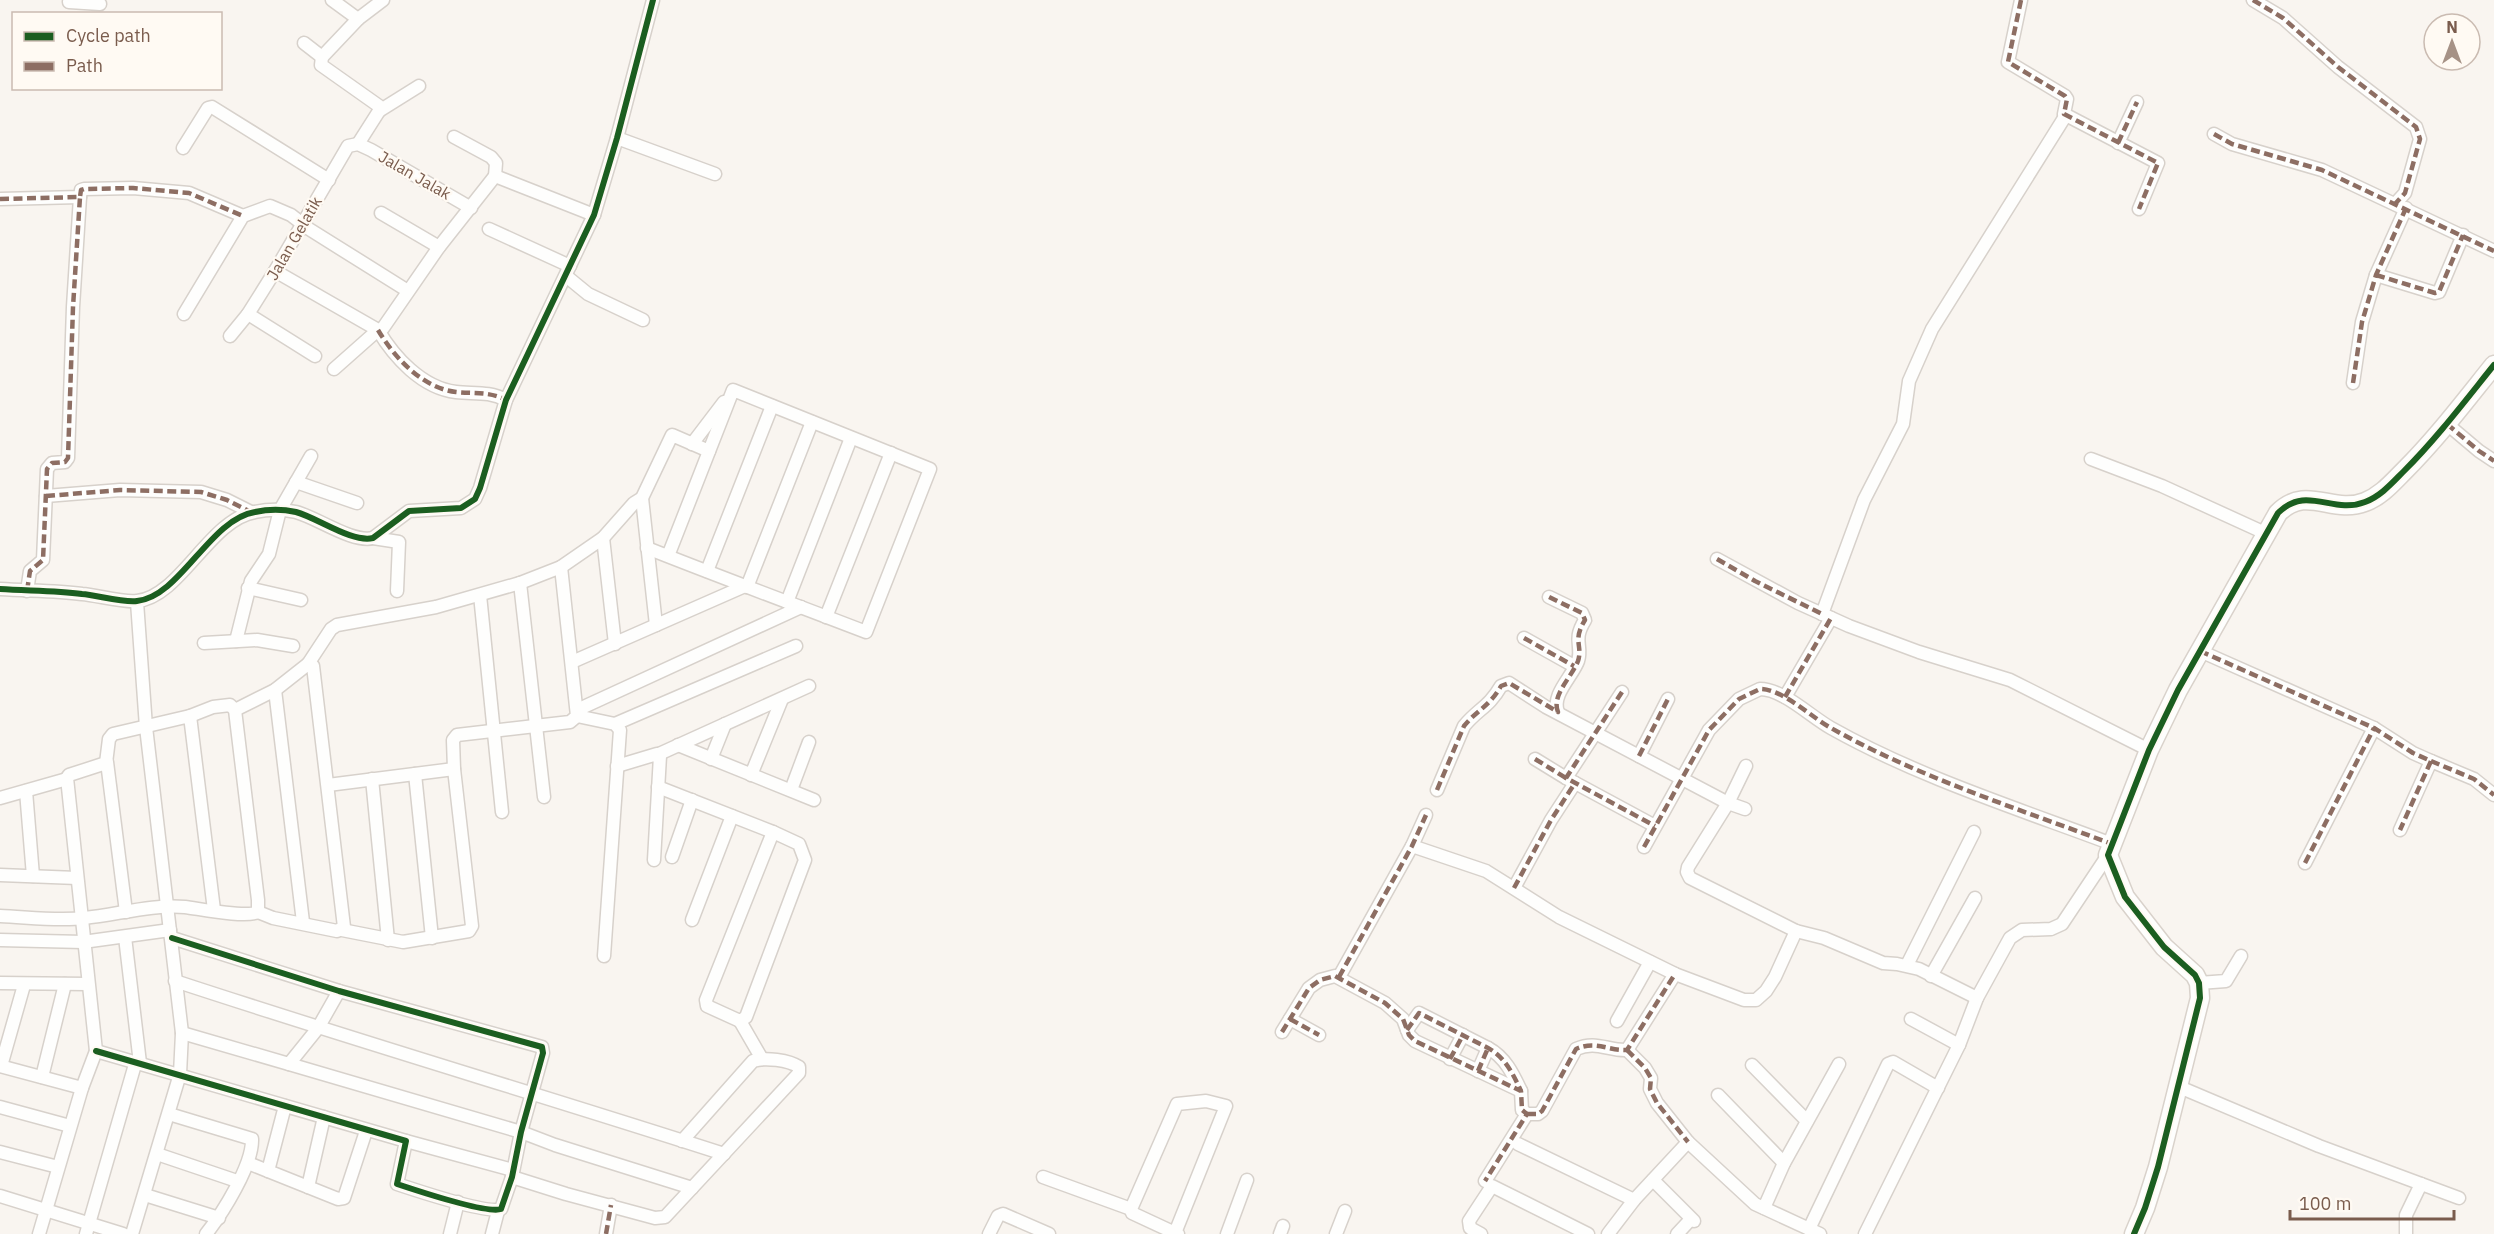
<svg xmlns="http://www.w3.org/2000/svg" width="2494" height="1234" viewBox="0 0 2494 1234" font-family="'IBM Plex Sans',sans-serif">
<rect width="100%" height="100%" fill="#f9f5f0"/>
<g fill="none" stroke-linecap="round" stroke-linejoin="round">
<defs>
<g id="street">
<path d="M332,0l26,19 25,-19"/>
<path d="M2021,0l-13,62 57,34 2,3 -3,15 94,49 -19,46"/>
<path d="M2253,0l30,18 55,49 78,60 4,12 -15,54 -10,11"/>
<path d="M69,2l31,2"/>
<path d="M304,43l18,14"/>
<path d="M379,111l40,-25"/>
<path d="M2214,134l18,10 90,26 172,81"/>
<path d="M454,137l37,20 5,6 -1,13"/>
<path d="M617,138l98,36"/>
<path d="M2118,143l19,-41"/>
<path d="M358,144l21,-33v-5l-58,-41 1,-8 36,-38"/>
<path d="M183,148l25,-40 4,-1 117,73"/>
<path d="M0,199l80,-2 1,-7 3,-1 49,-1 56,5 54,23"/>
<path d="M381,213l58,34"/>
<path d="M489,229l81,37"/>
<path d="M275,271l103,59 5,-2 56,-81 56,-71 99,39"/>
<path d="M2376,275l59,18 4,-1 24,-57"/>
<path d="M566,276l22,18 55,26"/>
<path d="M184,314l59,-98 27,-10 21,9 18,14 99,62"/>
<path d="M248,314l67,42"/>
<path d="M230,336l18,-22 27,-43 73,-125 10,-2 13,6 100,58"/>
<path d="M334,369l44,-39c16,27 44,58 78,62 18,2 33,-1 50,8"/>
<path d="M2353,383l9,-61 14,-47 30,-67"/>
<path d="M2447,424l32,27 15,10"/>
<path d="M692,444l32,-42"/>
<path d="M2091,459l71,27 103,47"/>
<path d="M296,482l61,21"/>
<path d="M46,496l74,-6 81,2 26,8 24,12"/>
<path d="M642,498l14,127"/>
<path d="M373,538l26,4 -2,49"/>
<path d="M603,538l12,106"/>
<path d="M647,548c73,29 146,56 219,84l64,-163 -197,-79 -65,166"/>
<path d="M1717,559l81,44 51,23 70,26 91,28 139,70"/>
<path d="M561,567l42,-29 31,-35 8,-5 30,-63 37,16"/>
<path d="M707,571l65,-165"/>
<path d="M520,583l24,214"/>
<path d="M747,587l65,-165"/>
<path d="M248,588l53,12"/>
<path d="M0,589c27,2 55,1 82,5 14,1 42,9 55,7 43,-4 73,-82 118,-89 13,-3 28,-3 41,0 22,6 56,31 77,26l36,-27 52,-3 14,-9 5,-11 26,-88 88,-185 23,-77 36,-138"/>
<path d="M27,591l3,-20 13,-11 4,-91 5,-6 13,-1 3,-4 5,-151 7,-110"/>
<path d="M480,595l22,217"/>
<path d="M1549,597l33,16 3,7c-13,21 -2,25 -7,41 -6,16 -27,34 -20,51"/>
<path d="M787,602l64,-164"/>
<path d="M1822,614l42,-114 39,-76 6,-43 23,-52 134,-214"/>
<path d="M826,617l65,-164"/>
<path d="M1524,638l50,28"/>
<path d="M236,641l15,-60 18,-27 11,-44 31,-54"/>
<path d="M204,643l53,-3 36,6"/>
<path d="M2200,651l174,77 39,25 18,8 -31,69"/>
<path d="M572,662l173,-76"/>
<path d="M308,664l23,-35 6,-4 99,-18 84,-24 41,-16 16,149 -7,6 -113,13 -4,5 1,29 18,157 -3,5 -66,11 -61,-12"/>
<path d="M275,690l28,232"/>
<path d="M1622,692l-56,86 89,48"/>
<path d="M1785,697l46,-79"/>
<path d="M235,710l40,-20 33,-26 5,2 31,261 -7,4 -64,-13 -15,-6"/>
<path d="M577,710l224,-103"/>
<path d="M577,716l38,8 5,6 -16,226"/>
<path d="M615,724l181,-78"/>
<path d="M678,745l136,55"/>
<path d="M659,754l150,-68"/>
<path d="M1639,756l29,-57"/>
<path d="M711,759l14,-35"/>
<path d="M1535,759l31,19"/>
<path d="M2431,761l43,18 20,16"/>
<path d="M107,762l19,150"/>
<path d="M617,766l40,-12 3,2 -6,104"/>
<path d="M415,774l17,164"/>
<path d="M751,775l31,-76"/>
<path d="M372,779l16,161"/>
<path d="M328,785l126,-16"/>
<path d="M658,787l115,45"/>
<path d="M791,790l18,-48"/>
<path d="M1437,790l27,-64c14,-17 25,-19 37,-40l8,-3 37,24 182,96 -40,64 -1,5 3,6 106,53 28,7 59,25 14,1 22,5 58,29"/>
<path d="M26,791l7,85"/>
<path d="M0,798l67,-19"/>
<path d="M1745,809l-17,-6 18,-37"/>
<path d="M773,832l26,12 6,16 -59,157 -6,4 -33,-15 -1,-6z"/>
<path d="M1412,846l74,25 73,46 116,57 69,26h12l10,-9 9,-14 21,-46"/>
<path d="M1644,847l65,-117 30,-31 21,-10c23,0 51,28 71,39 87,49 188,81 281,116"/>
<path d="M672,857l20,-57"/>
<path d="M2305,863l69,-135"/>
<path d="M0,875l77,3"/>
<path d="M1514,888l37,-68 24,-37"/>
<path d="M0,916c27,1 57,5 84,2 33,-3 67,-14 101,-11 16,2 61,11 73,5v-12l-23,-190 -5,-5 -17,2 -23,9"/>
<path d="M692,920l40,-104"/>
<path d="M125,937l15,126"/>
<path d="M0,940l83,2 87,-12"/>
<path d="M1907,965l67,-133"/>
<path d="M1931,976l44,-78"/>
<path d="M1339,977l73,-131 14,-31"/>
<path d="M175,981c182,60 366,114 549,173"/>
<path d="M0,983l87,1"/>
<path d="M2199,983l27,-2 15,-25"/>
<path d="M1290,1019l29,16"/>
<path d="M1911,1019l48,26"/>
<path d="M740,1021l22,38"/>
<path d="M1617,1021l33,-59"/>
<path d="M1407,1030l12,-17 69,35c17,9 25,26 33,43"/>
<path d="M1282,1032l27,-44 11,-8 15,-4 50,27 18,16 6,16 6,6 106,50 1,19 5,4 -42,67"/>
<path d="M182,1033l107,31 29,-36 21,-37"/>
<path d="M1627,1050l18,18 6,10 -1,11 7,14 31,39"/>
<path d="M96,1051l310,90 -9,43c18,6 90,30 104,25l11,-32 9,-45 22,-79 -1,-6 -203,-56 -167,-53"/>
<path d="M1450,1059l13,-24"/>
<path d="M289,1064l232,68 34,13 137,43"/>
<path d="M1752,1065l55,56"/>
<path d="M0,1066l82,22"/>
<path d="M1,1066l23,-81"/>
<path d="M1478,1071l10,-23"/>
<path d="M42,1077l23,-93"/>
<path d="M2177,1086l142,60 140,52"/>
<path d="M1718,1095l66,68"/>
<path d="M0,1107l70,19"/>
<path d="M169,1114l83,25c1,26 -30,75 -46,95"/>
<path d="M1527,1114h11l4,-3 34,-62c20,-9 32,2 51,1l48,-76"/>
<path d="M406,1141l107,29"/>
<path d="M1518,1144l116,56"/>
<path d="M0,1152l58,15"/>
<path d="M157,1154l80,27"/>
<path d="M248,1163l20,8 17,-65"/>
<path d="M268,1171l40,16 16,-70"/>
<path d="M512,1177l54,17 89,24 10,-1 134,-144v-6c-10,-7 -34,-10 -46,-6l-71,80"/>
<path d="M1043,1177l88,32"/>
<path d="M1653,1180l41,41"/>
<path d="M308,1187l30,12 6,-1 22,-67"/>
<path d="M145,1195l74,23"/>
<path d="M0,1196l123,38"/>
<path d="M1764,1208l20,-45 55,-99"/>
<path d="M1809,1229l79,-165 5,-2 45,26"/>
<path d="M39,1234l43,-146 14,-37 -29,-273 2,-3 37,-12 3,-24 4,-5 77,-18 24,194"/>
<path d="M86,1234l50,-173"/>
<path d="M132,1234l48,-160 2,-41 -36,-306 -9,-125"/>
<path d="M450,1234l8,-32"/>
<path d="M492,1234l6,-23"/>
<path d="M606,1234l5,-29"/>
<path d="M989,1234l9,-18 5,-2 46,20"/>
<path d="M1175,1234v-1l51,-127 -20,-5 -29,3 -46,105 1,4 43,20 3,1"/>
<path d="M1227,1234l20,-54"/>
<path d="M1280,1234l3,-8"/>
<path d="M1336,1234l9,-23"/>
<path d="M1481,1234l-11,-6 -1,-7 23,-35 96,48"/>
<path d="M1608,1234l26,-34 54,-58 67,62 65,30"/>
<path d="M1677,1234l14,-15"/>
<path d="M1865,1234l94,-189 18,-47 33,-60 12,-8 29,-1 11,-5 46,-69"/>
<path d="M2406,1234v-19l15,-31"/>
</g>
<path id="secondary" d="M2134,1234l11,-26 13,-41 42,-169 -1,-15 -4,-8 -31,-28 -39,-50 -17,-42 41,-105 29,-60 100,-177c29,-29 54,2 87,-11 16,-6 27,-19 39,-31 33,-33 61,-70 90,-106"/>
</defs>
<use href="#street" stroke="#d7d1cb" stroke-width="15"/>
<use href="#secondary" stroke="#d9d2cb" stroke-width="21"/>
<use href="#street" stroke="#fefefd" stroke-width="12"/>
<use href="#secondary" stroke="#fefefd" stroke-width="18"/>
<g stroke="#8d6e63" stroke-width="4.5" stroke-dasharray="9 4.5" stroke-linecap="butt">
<path d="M2021,0l-13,62 57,34 2,3 -3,15 94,49 -19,46"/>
<path d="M2253,0l30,18 55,49 78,60 4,12 -15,54 -10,11"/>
<path d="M2214,134l18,10 90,26 172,81"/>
<path d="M2118,143l19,-41"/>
<path d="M0,199l80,-2 1,-7 3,-1 49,-1 56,5 54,23"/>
<path d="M2376,275l59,18 4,-1 24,-57"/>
<path d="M378,330c16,27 44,58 78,62 18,2 33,-1 50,8"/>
<path d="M2353,383l9,-61 14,-47 30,-67"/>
<path d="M2447,424l32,27 15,10"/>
<path d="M46,496l74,-6 81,2 26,8 24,12"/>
<path d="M1717,559l38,22 67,33"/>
<path d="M27,591l3,-20 13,-11 4,-91 5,-6 13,-1 3,-4 5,-151 7,-110"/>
<path d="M1524,638l50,28"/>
<path d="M2200,651l174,77 39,25 18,8 -31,69"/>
<path d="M1622,692l-56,86 89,48"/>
<path d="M1785,697l46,-79"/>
<path d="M1639,756l29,-57"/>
<path d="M1535,759l31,19"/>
<path d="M2431,761l43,18 20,16"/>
<path d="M1437,790l27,-64c14,-17 25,-19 37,-40l8,-3 49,29c-7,-17 14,-35 20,-51 5,-16 -6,-20 7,-41l-3,-7 -33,-16"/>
<path d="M1644,847l65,-117 30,-31 21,-10c23,0 51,28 71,39 87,49 188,81 281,116"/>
<path d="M2305,863l69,-135"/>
<path d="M1514,888l37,-68 24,-37"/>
<path d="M1339,977l73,-131 14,-31"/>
<path d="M1290,1019l29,16"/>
<path d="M1407,1030l12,-17 69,35c17,9 25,26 33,43"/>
<path d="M1282,1032l27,-44 11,-8 15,-4 50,27 18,16 6,16 6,6 106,50 1,19 5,4 -42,67"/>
<path d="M1627,1050l18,18 6,10 -1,11 7,14 31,39"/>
<path d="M1450,1059l13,-24"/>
<path d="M1478,1071l10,-23"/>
<path d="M1527,1114h11l4,-3 34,-62c20,-9 32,2 51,1l48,-76"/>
<path d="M606,1234l5,-29"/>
</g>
<defs>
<g id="cycleway">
<path d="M0,589c27,2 55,1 82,5 14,1 42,9 55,7 43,-4 73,-82 118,-89 13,-3 28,-3 41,0 22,6 56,31 77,26l36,-27 52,-3 14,-9 5,-11 26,-88 88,-185 23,-77 36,-138"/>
<path d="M96,1051l310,90 -9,43c18,6 90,30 104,25l11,-32 9,-45 22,-79 -1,-6 -203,-56 -167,-53"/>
<path d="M2134,1234l11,-26 13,-41 42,-169 -1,-15 -4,-8 -31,-28 -39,-50 -17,-42 41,-105 29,-60 100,-177c29,-29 54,2 87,-11 16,-6 27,-19 39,-31 33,-33 61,-70 90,-106"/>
</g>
</defs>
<use href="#cycleway" stroke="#fffaf3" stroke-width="10"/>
<use href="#cycleway" stroke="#1b5e20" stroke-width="6"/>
</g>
<g text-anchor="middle" stroke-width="4.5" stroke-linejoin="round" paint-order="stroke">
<g font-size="16" fill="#7a5c4d" stroke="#fffaf3">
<text transform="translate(415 175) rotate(30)" y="6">Jalan Jalak</text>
<text transform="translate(294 238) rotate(-60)" y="6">Jalan Gelatik</text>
</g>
</g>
<rect x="12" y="12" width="210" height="78" fill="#fffaf3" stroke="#cabbb1" stroke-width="1.5"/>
<rect x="24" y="32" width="30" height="9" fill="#1b5e20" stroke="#cabbb1" stroke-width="1.5"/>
<text x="66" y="42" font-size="18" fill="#7a5c4d">Cycle path</text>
<rect x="24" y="62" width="30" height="9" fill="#8d6e63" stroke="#cabbb1" stroke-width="1.5"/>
<text x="66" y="72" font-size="18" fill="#7a5c4d">Path</text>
<g transform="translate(2452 42)"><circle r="28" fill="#fffaf3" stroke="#cabbb1" stroke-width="1.5"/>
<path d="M0-4.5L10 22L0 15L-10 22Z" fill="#a69286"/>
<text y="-9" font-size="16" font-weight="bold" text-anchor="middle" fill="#7a5c4d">N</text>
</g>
<path d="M2290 1210v9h164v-9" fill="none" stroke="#7a5c4d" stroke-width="3"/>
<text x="2299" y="1210" font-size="18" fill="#7a5c4d" stroke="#fffaf3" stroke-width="4.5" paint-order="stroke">100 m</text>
</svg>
